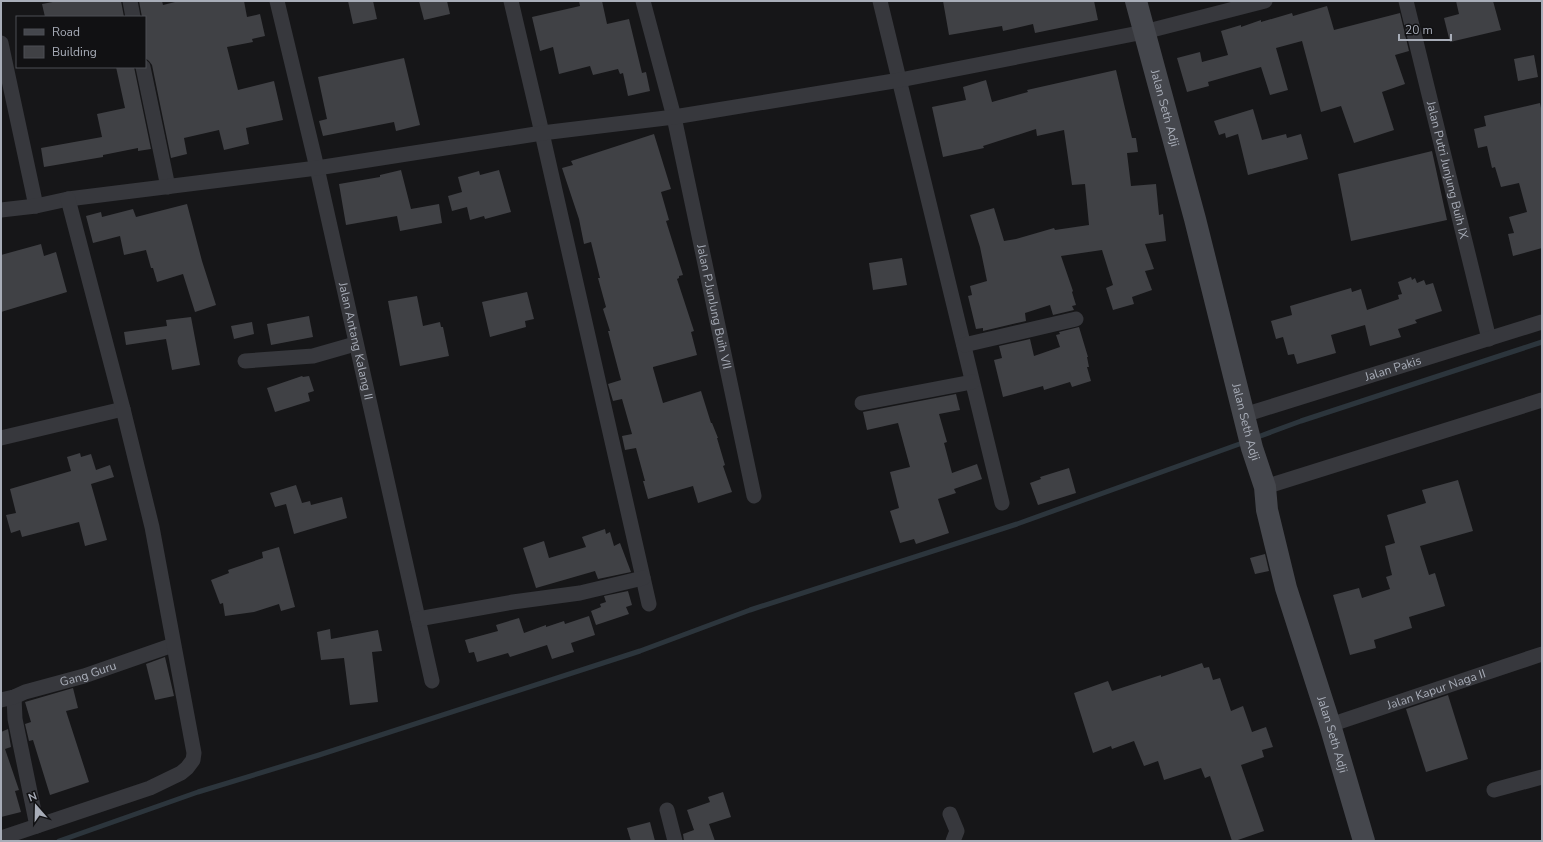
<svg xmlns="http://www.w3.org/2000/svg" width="1543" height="842" viewBox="0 0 1543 842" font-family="'Nunito Sans',sans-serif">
<rect width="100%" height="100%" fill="#161618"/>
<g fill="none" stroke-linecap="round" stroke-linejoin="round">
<g stroke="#2c353c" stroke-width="5">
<path d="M1255,438l46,-17 241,-79"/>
<path d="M59,841l139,-49 121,-37 321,-104 110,-41 267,-86 228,-82"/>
</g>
</g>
<g fill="#404145">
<path d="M58,1h63l3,16h-79l-3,-13z"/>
<path d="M139,1h23l1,4 16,-4h65l3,16 13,-3 5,22 -13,3 1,3 -26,5 11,43 36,-9 9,39 -37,8 3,16 -25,6 -5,-20 -35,8 3,16 -16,4 -19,-93 -3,-4 -4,-3v-41h-3z"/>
<path d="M348,1h25l4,18 -24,5z"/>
<path d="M419,1h28l3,13 -26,6z"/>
<path d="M579,1h23l5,23 22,-5 13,54 4,-1 4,19 -22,5 -5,-23 -3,1 -2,-5 -25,6 -3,-9 -31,8 -6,-27 -13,4 -8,-34 48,-11z"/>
<path d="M943,1h151l4,19 -63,13 -2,-9 -30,7 -1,-5 -53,9z"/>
<path d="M1456,1h37l8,29 -51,12 -6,-24 15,-4z"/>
<path d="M1327,6l7,24 66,-17 9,38 -14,4 10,29 -23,8 12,38 -40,13 -13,-37 -20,6 -19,-71 -26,7 12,42 -18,5 -9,-28 -53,15 1,4 -22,6 -10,-34 23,-6 2,10 26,-7 -7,-24 20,-6v2l20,-7v2l31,-9 1,3z"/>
<path d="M1534,55l4,22 -20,4 -4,-22z"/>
<path d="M404,58l16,67 -24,6 -2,-9 -71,14 -4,-15 8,-2 -9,-42z"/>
<path d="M116,67h18l17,82 -13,2v-3l-35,7v2l-59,10 -3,-19 61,-11 -5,-23 28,-6z"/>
<path d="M1116,70l16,68h4l2,14 -11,1 4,33 25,-2 3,31 4,-1 3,27 -21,3 9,25 -9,2 7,19 -20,7 2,7 -21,6 -7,-22 7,-3 -11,-35 -41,6 12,35 -1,1 4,13 -4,1 2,4 -21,5 -3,-10 -25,8 1,8 -43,10v-3l-7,1 -8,-33 4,-1 -2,-9 17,-5 -7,-34 -10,-32 24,-7 10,33 12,-2 38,-11 1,2 34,-5 -4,-41 -13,1 -8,-55 -27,6 -1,-7 -53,17 1,2 -41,9 -11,-50 34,-7 -3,-13 23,-7 6,22 36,-10 -1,-2z"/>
<path d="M1540,103l2,10v135l-29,8 -5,-22 6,-1 -5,-16 18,-5 -8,-29 -18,4 -6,-20 -3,1 -5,-22 -9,2 -4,-19 12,-3 -2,-10z"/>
<path d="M1253,109l9,31 24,-6 1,4 14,-4 7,25 -60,16 -10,-41 -12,4 -1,-5 -6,2 -5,-14z"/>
<path d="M654,134l17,55 -10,3 8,28 -3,1 17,54 -4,1v2l-2,1 17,52 -3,1 6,23 -44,12v1l10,35 38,-12 10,32h1l6,15h-1l8,27 -2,1 9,26 -34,11 -5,-17 -45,13 -5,-18h2l-9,-33 -11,2 -3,-14 10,-2 -10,-35 -9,2 -5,-17 13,-4 -13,-49h2l-7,-22 3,-2 -8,-29h2l-9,-36 -7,2 -5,-25 -17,-51 11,-3 -2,-4z"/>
<path d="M1432,151l15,69 -96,21 -13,-67z"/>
<path d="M401,170l10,39 28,-5 3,19 -42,8 -3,-15 -51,9 -7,-41 41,-7v-2z"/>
<path d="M499,170l12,42 -26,7 -1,-3 -14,4 -3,-13 -15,4 -4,-15 14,-4 -4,-15 21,-6 1,4z"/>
<path d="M187,204l15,57 14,44 -21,7 -12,-38 -26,8 -4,-14h-2l-5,-18 -22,5 -4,-19 -27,7 -7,-27 15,-4 1,5 31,-8 3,8z"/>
<path d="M41,244l3,12 12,-4 11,40 -66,20v-57z"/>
<path d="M902,258l5,27 -34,5 -4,-27z"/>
<path d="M1411,277l1,3 3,-2 2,5 7,-3 2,5 7,-2 9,28 -27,9 2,3 -19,6 3,8 -31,9 -5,-21 -34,10 5,18 -39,11 -3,-10 -6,1 -5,-18 -7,2 -5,-18 21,-6 -2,-9 61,-18 1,4 9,-3 6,21 32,-11 -1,-4 4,-1 -4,-12z"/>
<path d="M527,292l7,27 -9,2 1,6 -36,10 -8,-35z"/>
<path d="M417,296l6,30 17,-4 1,5h2l6,29 -49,10 -12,-65z"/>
<path d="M309,316l4,21 -42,8 -4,-21z"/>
<path d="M191,317l9,48 -28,5 -6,-31 -40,6 -2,-13 43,-6 -1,-6z"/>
<path d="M252,322l2,12 -20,5 -3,-13z"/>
<path d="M1079,327l9,30h-1l2,10h-2l4,14 -19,6 -2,-5 -26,8 -1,-4 -40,11 -9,-37 8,-2 -3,-12 31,-7 4,17 26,-9 -4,-12 4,-1 -1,-2z"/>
<path d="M302,376l1,1 6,-1 5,15 -6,2 2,8 -35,11 -8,-24z"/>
<path d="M956,394l4,16 -21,4 8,28 -3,1 8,30 25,-9 5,15 -28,10 2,4 -18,6 11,34 -33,11 -2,-5 -14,4 -10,-32 9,-3 -9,-36 20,-5 -12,-44 -31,7 -4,-18z"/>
<path d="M80,453l1,4 10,-3 5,16 14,-5 4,12 -23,7 16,56 -22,6 -6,-24 -57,15 -2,-7 -9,3 -5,-18 10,-2 -6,-24 61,-18 -4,-14z"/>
<path d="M1069,468l7,25 -38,12 -8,-22 11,-4 -1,-2z"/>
<path d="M1458,480l15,51 -53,15 9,29 6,-2 10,33 -36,11 3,11 -38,12 2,8 -26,7 -17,-60 26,-7 3,10 28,-9 -4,-12 6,-2 -7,-29 10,-3 -8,-28 39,-12 -4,-13z"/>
<path d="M296,485l6,18 8,-2 1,4 31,-8 5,21 -53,16 -8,-30 -11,3 -5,-14z"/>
<path d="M605,529l1,5 4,-2 4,14 6,-3 11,29 -33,7 -3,-8 -59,17 -13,-40 21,-7 5,17 37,-11 -4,-10z"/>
<path d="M279,547l16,60 -14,4 -2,-7 -25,8 -29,4 -2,-13 -3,1 -9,-24 18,-7 -1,-3 35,-12 -1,-6z"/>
<path d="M1265,554l4,17 -14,3 -5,-16z"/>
<path d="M628,591l4,14 -6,2 3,7 -33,11 -5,-14 10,-4 -1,-3 6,-2 -2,-6z"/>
<path d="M589,616l6,19 -24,8 3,9 -22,7 -5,-14 -37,12 -2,-4 -31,9 -3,-10 -5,1 -4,-13 33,-9 -2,-6 23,-7 5,15 22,-8v2l18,-6 1,3z"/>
<path d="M330,629l1,10 47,-9 4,21 -10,1 6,50 -28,3 -6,-47 -23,2 -4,-28z"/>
<path d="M165,657l9,39 -19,4 -9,-36z"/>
<path d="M1202,663l2,5 5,-1 4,13 7,-2 11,33 12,-5 9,26 14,-5 7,20 -11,3 2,7 -23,8 23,66 -29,10h-3l-22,-65 -5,2 -4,-10 -37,12 -6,-19 -14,5 -10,-25 -22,8 -1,-3 -18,7 -19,-60 34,-12 4,10 49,-16v2z"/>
<path d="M73,688l5,20 -12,3 23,71 -39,13 -17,-55 -4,1 -4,-17 6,-2 -6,-20z"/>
<path d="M1448,695l20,64 -42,13 -20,-63z"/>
<path d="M8,729l3,18 -6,2 14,41 -4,1 6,21 -20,5v-85z"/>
<path d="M723,792l8,25 -22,7 6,17h-31l-1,-7 11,-4 -7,-20 23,-8 -2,-5z"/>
<path d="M650,822l5,19h-24l-4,-13z"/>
</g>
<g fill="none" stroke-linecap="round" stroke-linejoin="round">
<g stroke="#37383d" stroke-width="15">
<path d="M130,1l3,16"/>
<path id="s1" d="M277,1l40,167 115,513"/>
<path d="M511,1l31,132 107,471"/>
<path id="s2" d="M643,1l31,116 80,379"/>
<path d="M880,1l122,502"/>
<path id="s3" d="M1406,1l83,338"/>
<path d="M1,43l35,163"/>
<path d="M143,67l25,120"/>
<path d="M1,210l35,-4 32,-7 249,-31 225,-35 132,-16 226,-37 244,-48 121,-31"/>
<path d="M964,345l112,-26"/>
<path d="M245,361l68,-5 42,-12"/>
<path d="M862,403l110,-21"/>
<path id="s4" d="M1244,415l298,-93"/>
<path d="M1,438l122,-29"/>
<path d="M1265,487l277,-87"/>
<path d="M418,619l95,-17 67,-9 63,-15"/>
<path d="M14,697l1,22 22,107"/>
<path id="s5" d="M1,700l13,-3 11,-5 59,-16 89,-31"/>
<path id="s6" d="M1330,725l212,-71"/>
<path d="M1494,790l48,-13"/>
<path d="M667,810l8,31"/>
<path d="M950,814l7,17 -4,10"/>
<path d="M1,838l149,-50 31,-15 6,-5 6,-8 1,-7 -42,-226 -29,-118 -55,-210"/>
</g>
<path stroke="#45474d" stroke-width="22" id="s7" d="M1136,1l59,218 57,229 13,39 2,23 19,78 44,137 34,116"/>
</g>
<g text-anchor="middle" stroke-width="3" stroke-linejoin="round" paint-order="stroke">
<g font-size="12" fill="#a8adb8" stroke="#111113">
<text dy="4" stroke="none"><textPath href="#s7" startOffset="111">Jalan Seth Adji</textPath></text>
<text dy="4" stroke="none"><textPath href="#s3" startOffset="174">Jalan Putri Junjung Buih IX</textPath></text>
<text dy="4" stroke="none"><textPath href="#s2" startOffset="314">Jalan P.JunJung Buih VII</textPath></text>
<text dy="4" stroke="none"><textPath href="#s1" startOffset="349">Jalan Antang Kalang II</textPath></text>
<text dy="4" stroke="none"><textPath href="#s4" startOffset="156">Jalan Pakis</textPath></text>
<text dy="4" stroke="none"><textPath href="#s7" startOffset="435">Jalan Seth Adji</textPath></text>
<text dy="4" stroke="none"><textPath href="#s5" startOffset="91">Gang Guru</textPath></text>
<text dy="4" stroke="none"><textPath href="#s6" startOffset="112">Jalan Kapur Naga II</textPath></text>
<text dy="4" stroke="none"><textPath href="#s7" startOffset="760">Jalan Seth Adji</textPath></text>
</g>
</g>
<rect width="1543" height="842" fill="none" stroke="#a8adb8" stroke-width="4"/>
<rect x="16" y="16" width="130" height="52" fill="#111113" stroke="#4d4f55"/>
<rect x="24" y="29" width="20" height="6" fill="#45474d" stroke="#4d4f55"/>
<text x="52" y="36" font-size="12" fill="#a8adb8">Road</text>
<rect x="24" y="46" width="20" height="12" fill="#404145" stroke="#4d4f55"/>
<text x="52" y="56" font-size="12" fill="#a8adb8">Building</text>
<g transform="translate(36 806) rotate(340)" stroke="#111113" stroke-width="3" paint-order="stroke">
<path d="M0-3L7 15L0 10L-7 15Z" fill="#a8adb8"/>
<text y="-6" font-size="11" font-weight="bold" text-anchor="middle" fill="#a8adb8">N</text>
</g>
<path d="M1399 34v6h52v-6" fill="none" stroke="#a8adb8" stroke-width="2"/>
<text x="1405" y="34" font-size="12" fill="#a8adb8" stroke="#111113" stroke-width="3" paint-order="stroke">20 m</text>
</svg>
